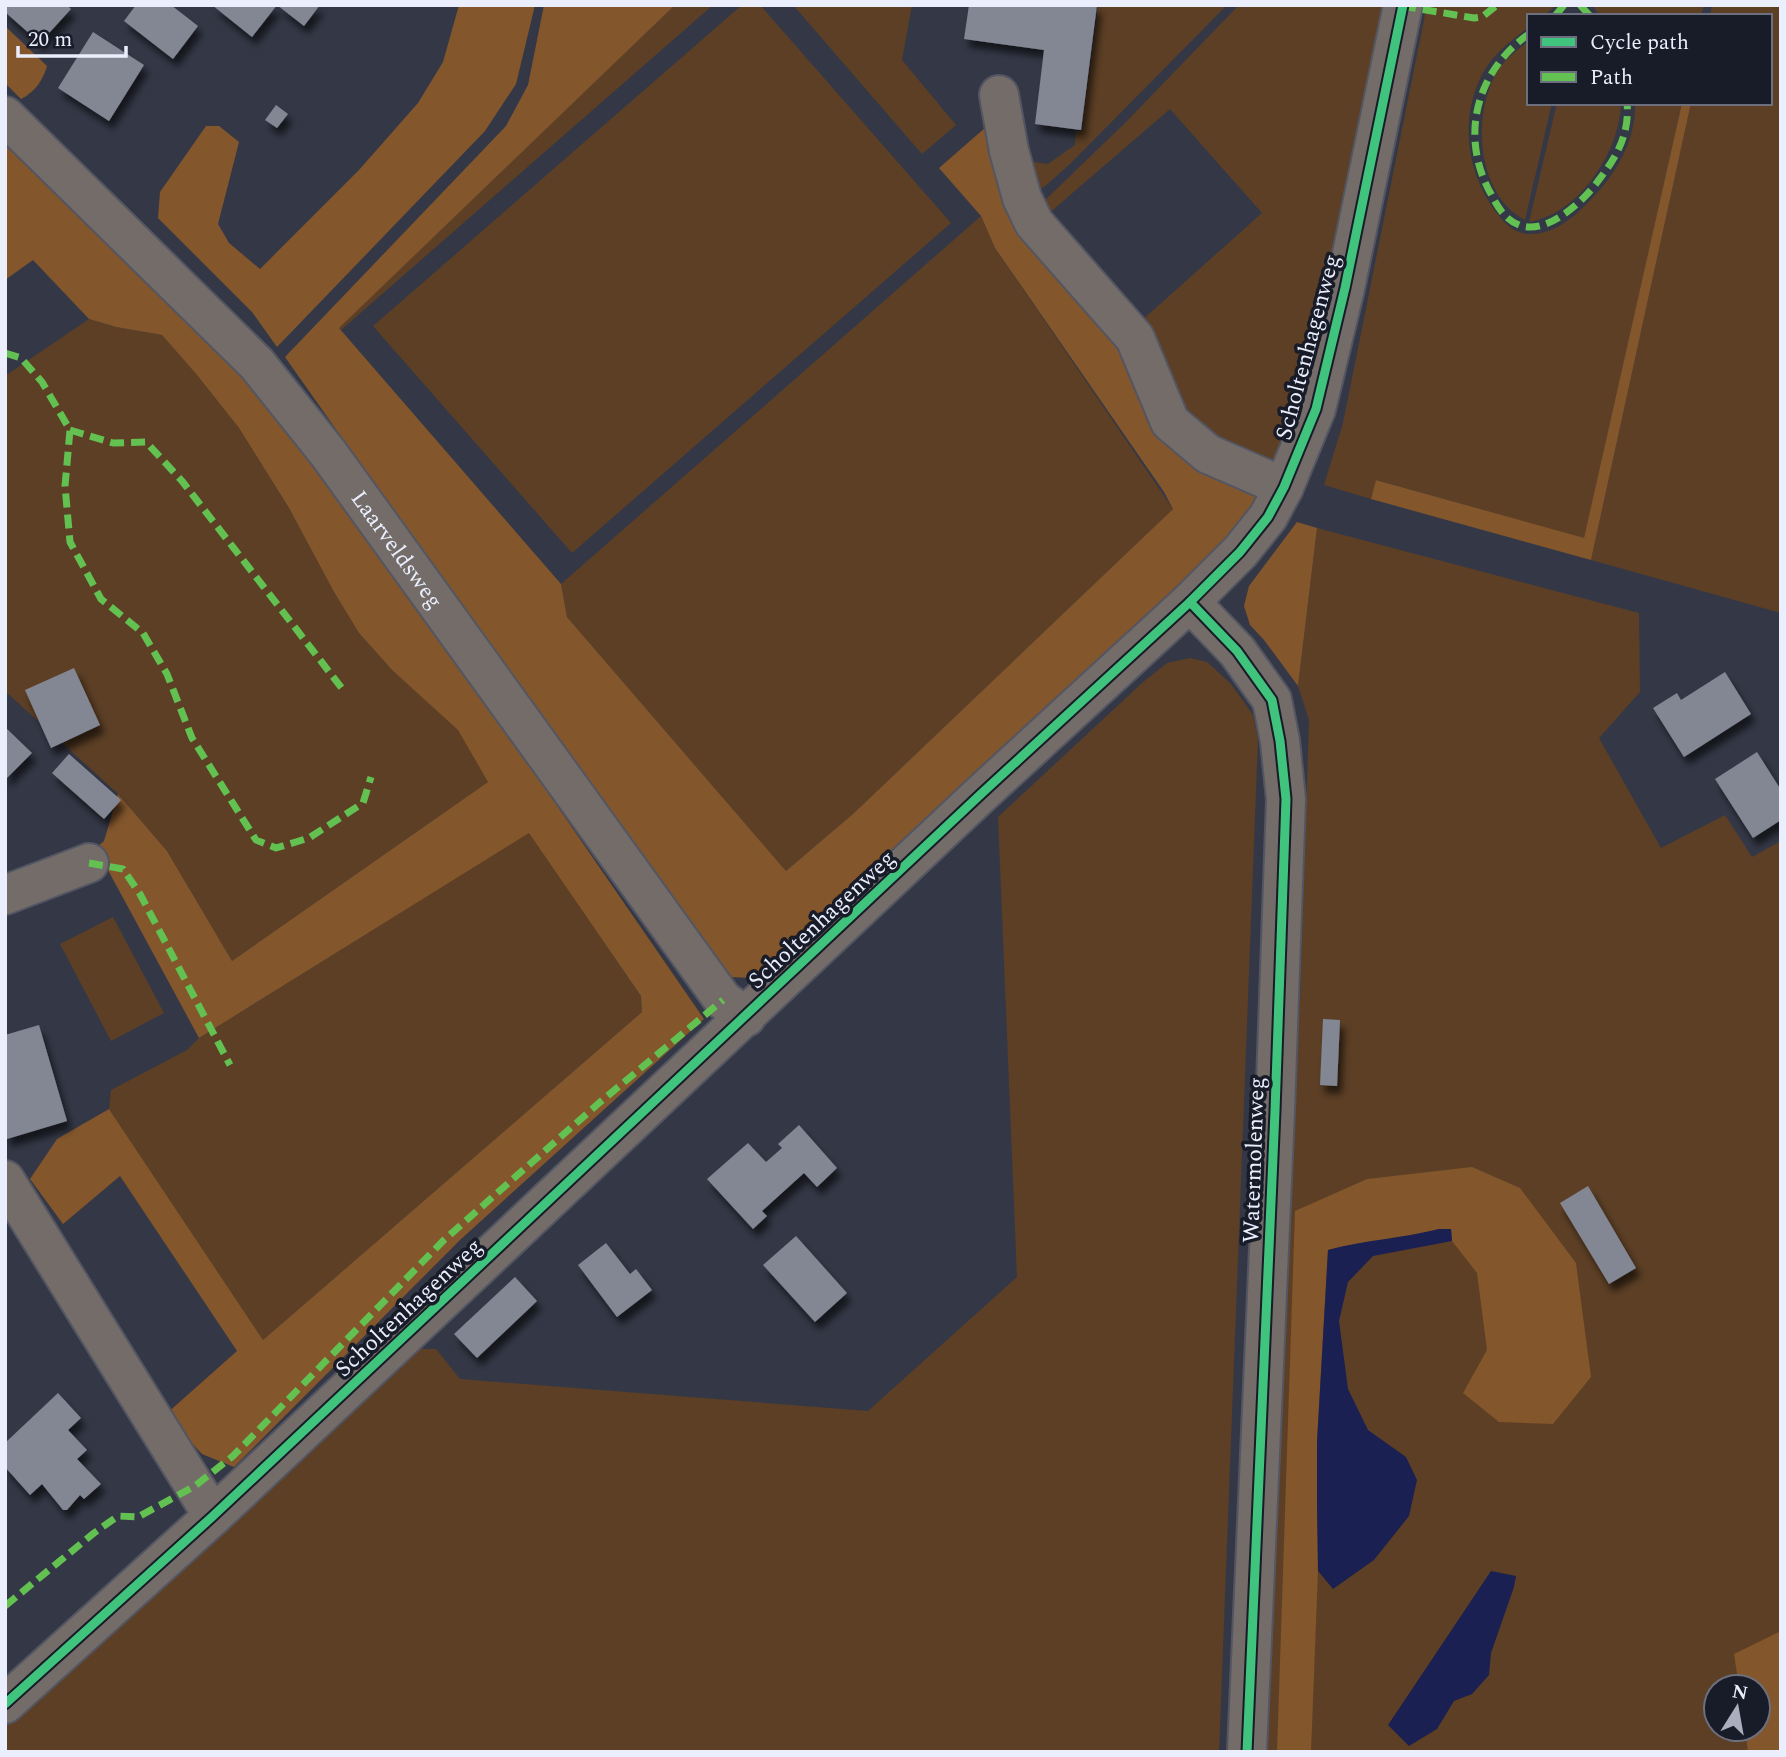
<svg xmlns="http://www.w3.org/2000/svg" width="1786" height="1757" viewBox="0 0 1786 1757" font-family="Spectral,serif">
<defs>
<filter id="shadow"><feDropShadow dx="4.5" dy="8" stdDeviation="3.5" flood-color="#0009"/></filter>
</defs>
<rect width="100%" height="100%" fill="#343846"/>
<g fill="#5c3f25" fill-rule="evenodd">
<path d="M675,5h38l-372,325 -3,-2z"/>
<path d="M742,5h18l191,218 -379,330 -199,-227z"/>
<path d="M793,5h119l-10,55 54,65 -34,29z"/>
<path d="M1098,5h129l-157,159 -26,23 -8,3 -9,-29 21,3 27,-19 1,-14h5z"/>
<path d="M1239,5h151l-72,337 -35,115 -13,5 -79,-35 -51,-105 122,-109 -92,-104 -123,106 -7,-10 85,-82z"/>
<path d="M1427,5h129l-12,11h-15v11c-20,15 -40,30 -50,54 -19,43 -11,94 17,131 8,11 18,22 34,22 26,1 50,-22 66,-40 23,-25 40,-56 39,-91h47l-98,436 -207,-59 -6,19 -47,-14 19,-62z"/>
<path d="M1592,5h112l-3,11h-101z"/>
<path d="M1712,5h69v608l-190,-53 100,-457h79v-87h-60z"/>
<path d="M1529,41v62h23l-27,117c-50,-26 -54,-110 -25,-153 8,-10 18,-18 29,-26z"/>
<path d="M1557,103h64c-1,48 -42,111 -92,119z"/>
<path d="M981,216l14,32 178,261 -319,304 -68,58 -219,-254 -6,-33z"/>
<path d="M89,319l27,8 46,8 35,40 42,53 50,80 45,84 25,41 33,37 67,60 29,52 -256,179 -65,-110 -49,-57 -113,-103v-315z"/>
<path d="M1317,528l322,85 1,79 -41,46 62,110 64,-33 27,42 29,-16v911h-553l72,-749 9,-283 -11,-34zM1716,1687h42v42h-42z"/>
<path d="M1190,658l17,4 24,22 22,31 5,24 -39,1013 -1214,-2v-25l404,-376h27l24,30 408,32 149,-134 -19,-460 144,-134 25,-20z"/>
<path d="M529,832l112,164 1,16 -379,328 -154,-231 2,-19 76,-40 12,-12z"/>
<path d="M113,917l51,96 -53,28 -51,-97z"/>
</g>
<g fill="#83562c">
<path d="M459,5h76l-19,79 -31,47 -208,216 -25,-35 -94,-94 2,-26 46,-66h13l20,16 -21,82 11,19 31,26 99,-99 59,-67 25,-41z"/>
<path d="M544,5h131l-336,323 222,256 6,33 219,254 68,-58 319,-304 -9,-17 -169,-244 -14,-32 -42,-48 54,-47 26,101 239,271v11l-79,92 -403,378 -22,4 -25,-1 -261,-360 -183,-260 221,-231 22,-41z"/>
<path d="M5,26l42,40c-4,14 -12,26 -26,33l-16,-16z"/>
<path d="M1682,103h9l-100,457 -220,-61 5,-19 208,58z"/>
<path d="M5,131l269,271 195,276 235,341 -244,221 -226,227 -32,-13 -37,-39 72,-64 -117,-175 -57,48 -33,-45 27,-40 52,-30 154,231 379,-328 -1,-16 -112,-163 -330,205 -103,-190 8,-7 14,-47 49,57 65,110 256,-179 -30,-52 -66,-60 -33,-37 -25,-41 -45,-84 -50,-80 -42,-53 -35,-40 -46,-8 -27,-8 -56,-59 -28,20z"/>
<path d="M1297,522l20,6 -19,158 -34,-46 -14,-15 -6,-19 5,-20z"/>
<path d="M1472,1167l48,21 56,75 15,114 -38,47 -54,-2 -36,-29 24,-43 -10,-77 -25,-32 -1,-11c-16,0 -29,4 -44,7 -26,5 -53,6 -79,13l-11,192 1,129 -7,181h-34l18,-541 72,-32z"/>
<path d="M1781,1631v121h-33l-3,-23h13v-42h-19l-5,-33z"/>
</g>
<g fill="#1a2051">
<path d="M1439,1229h12l1,12 -79,15 -25,26 -9,39 9,68 20,41 38,27 11,23 -8,36 -35,44 -41,29 -15,-18 -1,-63v-66l11,-192c37,-10 75,-12 111,-21z"/>
<path d="M1491,1571l25,5 -2,11 -23,66 -2,22 -17,19 -18,7 -17,28 -28,17 -21,-21z"/>
</g>
<g fill="#838794" filter="url(#shadow)">
<path d="M5,5h62l4,4 -31,34 -35,-31z"/>
<path d="M136,5h35l27,21 -25,33 -49,-38z"/>
<path d="M212,5h65l-25,32z"/>
<path d="M277,5h43l-16,21z"/>
<path d="M969,5h128l-16,125 -46,-6 9,-74 -80,-11z"/>
<path d="M93,32l51,33 -35,56 -51,-33z"/>
<path d="M276,105l12,9 -11,14 -12,-8z"/>
<path d="M74,668l26,57 -49,23 -26,-58z"/>
<path d="M1725,672l26,42 -67,43 -31,-49 24,-15 4,7z"/>
<path d="M5,727l27,26 -27,27z"/>
<path d="M1757,752l24,38v30l-28,18 -38,-59z"/>
<path d="M69,754l52,46 -17,19 -52,-46z"/>
<path d="M1323,1019l17,1 -3,66 -17,-1z"/>
<path d="M39,1025l28,96 -60,18 -2,-6v-98z"/>
<path d="M799,1125l38,43 -20,19 -13,-14 -42,38 5,5 -14,13 -46,-50 41,-36 18,19 16,-14 -4,-4z"/>
<path d="M1588,1186l48,82 -27,16 -49,-81z"/>
<path d="M796,1236l51,57 -32,29 -52,-57z"/>
<path d="M606,1243l24,31 6,-5 16,21 -35,27 -39,-52z"/>
<path d="M515,1277l22,24 -60,57 -23,-24z"/>
<path d="M58,1393l23,25 -13,12 19,20 -10,9 24,25 -17,15 -4,-4 -13,15h-4l-21,-26 -12,11 -25,-28v-24z"/>
</g>
<g fill="none" stroke-linecap="round" stroke-linejoin="round">
<defs>
<g id="minor">
<path d="M999,95l10,56 13,47 12,25 101,115 35,84 38,32 76,33"/>
<path id="s1" d="M5,116l252,248 71,89 395,547 23,17"/>
<path d="M1190,602l47,49 35,49 8,41 6,58 -11,312 -28,641"/>
<path d="M5,895l84,-32"/>
<path d="M5,1180l208,336"/>
<path d="M5,1704l208,-188 768,-722 209,-192 50,-50 28,-35 16,-30 32,-78 29,-121 58,-283"/>
</g>
</defs>
<use href="#minor" stroke="#535662" stroke-width="42"/>
<use href="#minor" stroke="#736c68" stroke-width="38"/>
<g stroke="#63c152" stroke-width="7" stroke-dasharray="14 7" stroke-linecap="butt">
<path d="M1580,5l10,11"/>
<path d="M1402,6l72,12 8,-1 15,-12"/>
<path d="M1555,16l9,-11"/>
<path d="M1529,34c-53,37 -70,103 -38,160 6,12 14,26 28,31 27,11 65,-24 79,-44 18,-23 32,-47 29,-78"/>
<path d="M5,353l16,5 21,24 28,48 -5,56 5,56 31,57 42,34 24,41 25,64 64,102 20,8 33,-10 54,-35 8,-26"/>
<path d="M70,430l43,13 33,-1 36,39 162,210"/>
<path d="M89,863l34,6 17,25 90,171"/>
<path d="M5,1606l89,-73 24,-17 20,1 57,-31 38,-30 211,-216 155,-137 124,-103"/>
</g>
<defs>
<g id="cycleway">
<path d="M1190,602l47,49 35,49 8,41 6,58 -11,312 -28,641"/>
<path d="M5,1704l208,-188 768,-722 209,-192 50,-50 28,-35 16,-30 32,-78 29,-121 58,-283"/>
</g>
</defs>
<use href="#cycleway" stroke="#181b28" stroke-width="13"/>
<use href="#cycleway" stroke="#40c37c" stroke-width="9"/>
</g>
<g text-anchor="middle" stroke-width="7" stroke-linejoin="round" paint-order="stroke">
<g font-size="23" fill="#eaeefd" stroke="#181b28">
<text transform="translate(1307 347) rotate(-75)" y="8">Scholtenhagenweg</text>
<text dy="8" stroke="none"><textPath href="#s1" startOffset="586">Laarveldsweg</textPath></text>
<text transform="translate(821 919) rotate(-43)" y="8">Scholtenhagenweg</text>
<text transform="translate(1253 1160) rotate(-88)" y="8">Watermolenweg</text>
<text transform="translate(408 1307) rotate(-43)" y="8">Scholtenhagenweg</text>
</g>
</g>
<rect width="1786" height="1757" fill="none" stroke="#eaeefd" stroke-width="14"/>
<rect x="1527" y="14" width="245" height="91" fill="#181b28" stroke="#6c6f7d" stroke-width="2"/>
<rect x="1541" y="37" width="35" height="10" fill="#40c37c" stroke="#6c6f7d" stroke-width="2"/>
<text x="1590" y="49" font-size="21" fill="#eaeefd">Cycle path</text>
<rect x="1541" y="72" width="35" height="10" fill="#63c152" stroke="#6c6f7d" stroke-width="2"/>
<text x="1590" y="84" font-size="21" fill="#eaeefd">Path</text>
<g transform="translate(1737 1708) rotate(11)"><circle r="33" fill="#181b28" stroke="#6c6f7d" stroke-width="2"/>
<path d="M0-5L12 26L0 18L-12 26Z" fill="#aaaebd"/>
<text y="-10" font-size="19" font-weight="bold" text-anchor="middle" fill="#eaeefd">N</text>
</g>
<path d="M18 46v10h108v-10" fill="none" stroke="#eaeefd" stroke-width="3.5"/>
<text x="28" y="46" font-size="21" fill="#eaeefd" stroke="#181b28" stroke-width="5" paint-order="stroke">20 m</text>
</svg>
